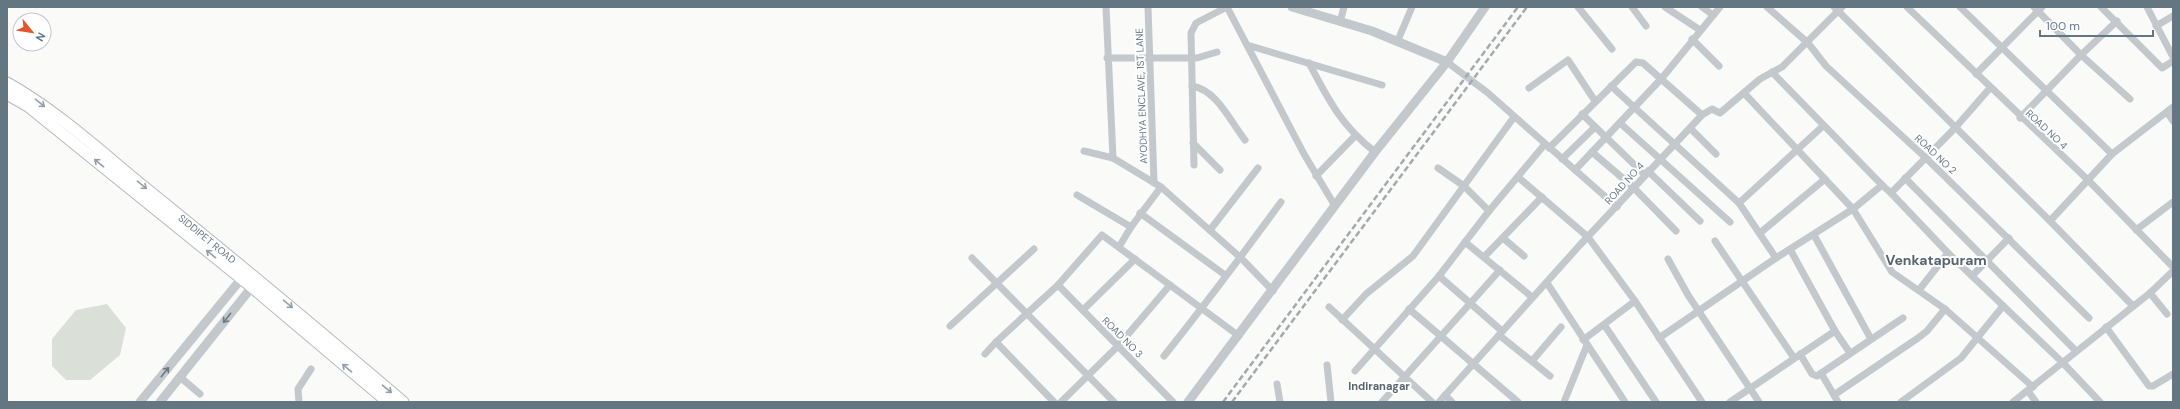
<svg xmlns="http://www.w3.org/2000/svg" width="2180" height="409" viewBox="0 0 2180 409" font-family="'DM Sans',sans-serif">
<rect width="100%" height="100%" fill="#fafaf8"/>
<path fill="#dadfd7" d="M107,304l19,24 -6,27 -30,25h-24l-14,-14v-27l24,-29z"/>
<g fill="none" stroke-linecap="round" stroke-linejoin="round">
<defs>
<g id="primary">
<path id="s1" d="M7,83c50,28 93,68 137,104 88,71 173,142 259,215"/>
<path d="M7,94l21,12 224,181 136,115"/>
</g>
</defs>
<use href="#primary" stroke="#b5babe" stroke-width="13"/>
<g stroke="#c3c8cc" stroke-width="7">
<path d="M1106,7l7,151"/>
<path d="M1148,7l6,176"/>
<path d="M1227,7l77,147 31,52"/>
<path d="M1578,7l34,42"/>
<path d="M1632,7l14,19"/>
<path d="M1665,7l35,23"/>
<path d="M1702,7l11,8"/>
<path d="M1767,7l41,36 18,23 101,93 162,159"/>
<path d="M1834,7l216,214 83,85"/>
<path d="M1907,7l181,173 85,87"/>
<path d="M1960,7l152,147"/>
<path d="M2034,7l47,48 49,44"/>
<path d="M2101,7l61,61 11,-7"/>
<path d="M2147,7l26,50"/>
<path d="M1340,22l4,-15"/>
<path d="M2156,26l17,-10"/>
<path d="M1692,39l27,27"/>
<path d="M1398,40l14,-33"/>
<path d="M1247,45l135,40"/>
<path d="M1107,58h90l20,-6"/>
<path d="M1447,62l41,31 129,114"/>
<path d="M1309,63c20,38 32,62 66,89"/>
<path d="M1772,72l110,113"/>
<path d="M1976,74l66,-67"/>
<path d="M1192,86c25,4 38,35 53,54"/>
<path d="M1611,86l128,117 37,55"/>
<path d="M1529,88l39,-28 27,41"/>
<path d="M1744,93l109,116 39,63 53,37 88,78"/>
<path d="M2167,112l6,9"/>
<path d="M1582,114l63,61"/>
<path d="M2020,118l61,-63 36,-34"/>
<path d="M1620,123l110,99"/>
<path d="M1690,128l26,26"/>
<path d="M1193,143l27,27"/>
<path d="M1549,148l87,-86 7,1 59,52"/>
<path d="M1084,151l29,7 48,29 80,71 32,33"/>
<path d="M1592,152l41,35 43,44"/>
<path d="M1562,159l33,-32"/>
<path d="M1194,165l-3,-132 5,-10 31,-16"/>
<path d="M1438,168l26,18 25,25"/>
<path d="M1575,170l87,-92 58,-71"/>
<path d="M1648,171l52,50"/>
<path d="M1316,176l39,-40"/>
<path d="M1518,177l70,60 47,64 67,101"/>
<path d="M1905,178l171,173"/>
<path d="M1891,193l57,60 -29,37"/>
<path d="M1077,195l54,32"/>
<path d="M1739,203l84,-77"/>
<path d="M1140,213l85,62"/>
<path d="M2050,221l62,-67 61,-47"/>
<path d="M1210,230l48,-62"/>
<path d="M2136,230l37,-28"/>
<path d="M1760,233l65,-54"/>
<path d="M1814,235l57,104"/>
<path d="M1503,238l21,18"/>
<path d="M2009,238l-37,38 91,87 37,39"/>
<path d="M1715,241l79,117"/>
<path d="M1465,242l67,55"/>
<path d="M1119,247l12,-20 30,-40"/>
<path d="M1791,251l44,80 15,22"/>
<path d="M1948,253l24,23"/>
<path d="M1484,257l58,-60"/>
<path d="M972,258l142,144"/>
<path d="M1668,259l20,36 71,107"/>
<path d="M1439,276l63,55"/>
<path d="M1547,283l78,119"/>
<path d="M1058,285l115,117"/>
<path d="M2150,293l17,21"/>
<path d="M1329,307l103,95"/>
<path d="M1409,309l109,93"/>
<path d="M1083,310l52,-51"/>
<path d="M1342,320l24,-26 47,-38 101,-139"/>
<path d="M950,326l84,-77"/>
<path d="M1605,326l51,76"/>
<path d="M2106,327l43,59h4l20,-12"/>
<path d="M1499,335l51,41"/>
<path d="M1659,338l117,-80 77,-49 29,-24 9,8 64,-65 35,-40"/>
<path d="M1583,340l52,-39"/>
<path d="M996,342l58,60"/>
<path d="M985,354l11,-12 62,-57 44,-50 137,101"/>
<path d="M1800,354l12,20 5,2 86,-58"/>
<path d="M1164,356c40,-50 79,-102 117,-154"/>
<path d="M1532,361l29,-34"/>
<path d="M1327,365l4,37"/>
<path d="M1355,371l84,-95 50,-65 56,-67"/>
<path d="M1821,373l17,29"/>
<path d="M180,377l20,17"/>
<path d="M1277,384l3,18"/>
<path d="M2028,391l8,11"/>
<path d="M1445,395l7,7"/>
<path d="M1834,395l84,-57 9,-7 18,-22"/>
<path d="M299,402l-1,-13 13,-20"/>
<path d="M1061,402l57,-56 52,-61"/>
<path d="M1382,402l118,-132"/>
<path d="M1439,402l140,-156 123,-131 10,-6 8,4 40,-34 22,-12 60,-60"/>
<path d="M1564,402l23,-57"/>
<path d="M1730,402l105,-71"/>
<path d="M1901,402l60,-44 42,-52"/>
<path d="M2013,402l137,-109 23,-22"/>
</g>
<g stroke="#c3c8cc" stroke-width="9">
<path d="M1292,7l80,24 75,31"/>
<path d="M140,402l106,-129"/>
<path d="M160,402l95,-119"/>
<path d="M1188,402l187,-250 72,-90 38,-55"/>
</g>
<use href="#primary" stroke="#fff" stroke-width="11"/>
<g stroke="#a2aab0" stroke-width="2.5" stroke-dasharray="6 3" stroke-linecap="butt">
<path d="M1223,402l295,-395"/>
<path d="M1232,402l295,-395"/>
</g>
</g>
<defs><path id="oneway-shaft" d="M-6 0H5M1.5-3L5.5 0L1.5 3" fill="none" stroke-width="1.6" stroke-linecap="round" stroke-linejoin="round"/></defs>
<g stroke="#939fa8">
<use href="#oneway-shaft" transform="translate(40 103) rotate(39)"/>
<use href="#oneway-shaft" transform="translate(99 163) rotate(-141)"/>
<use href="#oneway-shaft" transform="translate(142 185) rotate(39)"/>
<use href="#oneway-shaft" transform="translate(211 254) rotate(-141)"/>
<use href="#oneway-shaft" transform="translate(288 304) rotate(40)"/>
<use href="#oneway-shaft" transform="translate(347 368) rotate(-140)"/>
<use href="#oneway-shaft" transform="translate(387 389) rotate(40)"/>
</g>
<g stroke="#6a7a87">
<use href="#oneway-shaft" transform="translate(227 318) rotate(128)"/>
<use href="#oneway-shaft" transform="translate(165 372) rotate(-51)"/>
</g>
<g text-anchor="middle" stroke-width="4" stroke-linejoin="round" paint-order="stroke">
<g font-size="10" fill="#657683" stroke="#fff">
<text transform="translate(1141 96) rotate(-92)" y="4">AYODHYA ENCLAVE, 1ST LANE</text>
<text transform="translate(2047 129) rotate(43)" y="4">ROAD NO 4</text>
<text transform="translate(1936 154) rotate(43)" y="4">ROAD NO 2</text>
<text transform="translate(1624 183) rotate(-48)" y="4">ROAD NO 4</text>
<text dy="4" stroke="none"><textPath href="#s1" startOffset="254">SIDDIPET ROAD</textPath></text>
<text transform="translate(1123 337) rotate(45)" y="4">ROAD NO 3</text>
</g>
<g font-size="11" font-weight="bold" fill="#57646e" stroke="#fff">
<text x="1379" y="390">Indiranagar</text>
</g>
<g font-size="14" font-weight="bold" fill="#57646e" stroke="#fff">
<text x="1936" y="265">Venkatapuram</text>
</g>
</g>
<rect width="2180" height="409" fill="none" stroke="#657683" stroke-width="16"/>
<g transform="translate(32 32) rotate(120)"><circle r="19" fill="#ffffff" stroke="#c1c8cd"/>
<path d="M0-3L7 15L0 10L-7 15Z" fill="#e4572e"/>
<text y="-6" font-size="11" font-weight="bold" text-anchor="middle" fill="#657683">N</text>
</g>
<path d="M2040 30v6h113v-6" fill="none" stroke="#657683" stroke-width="2"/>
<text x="2046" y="30" font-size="12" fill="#657683" stroke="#ffffff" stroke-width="3" paint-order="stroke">100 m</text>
</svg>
